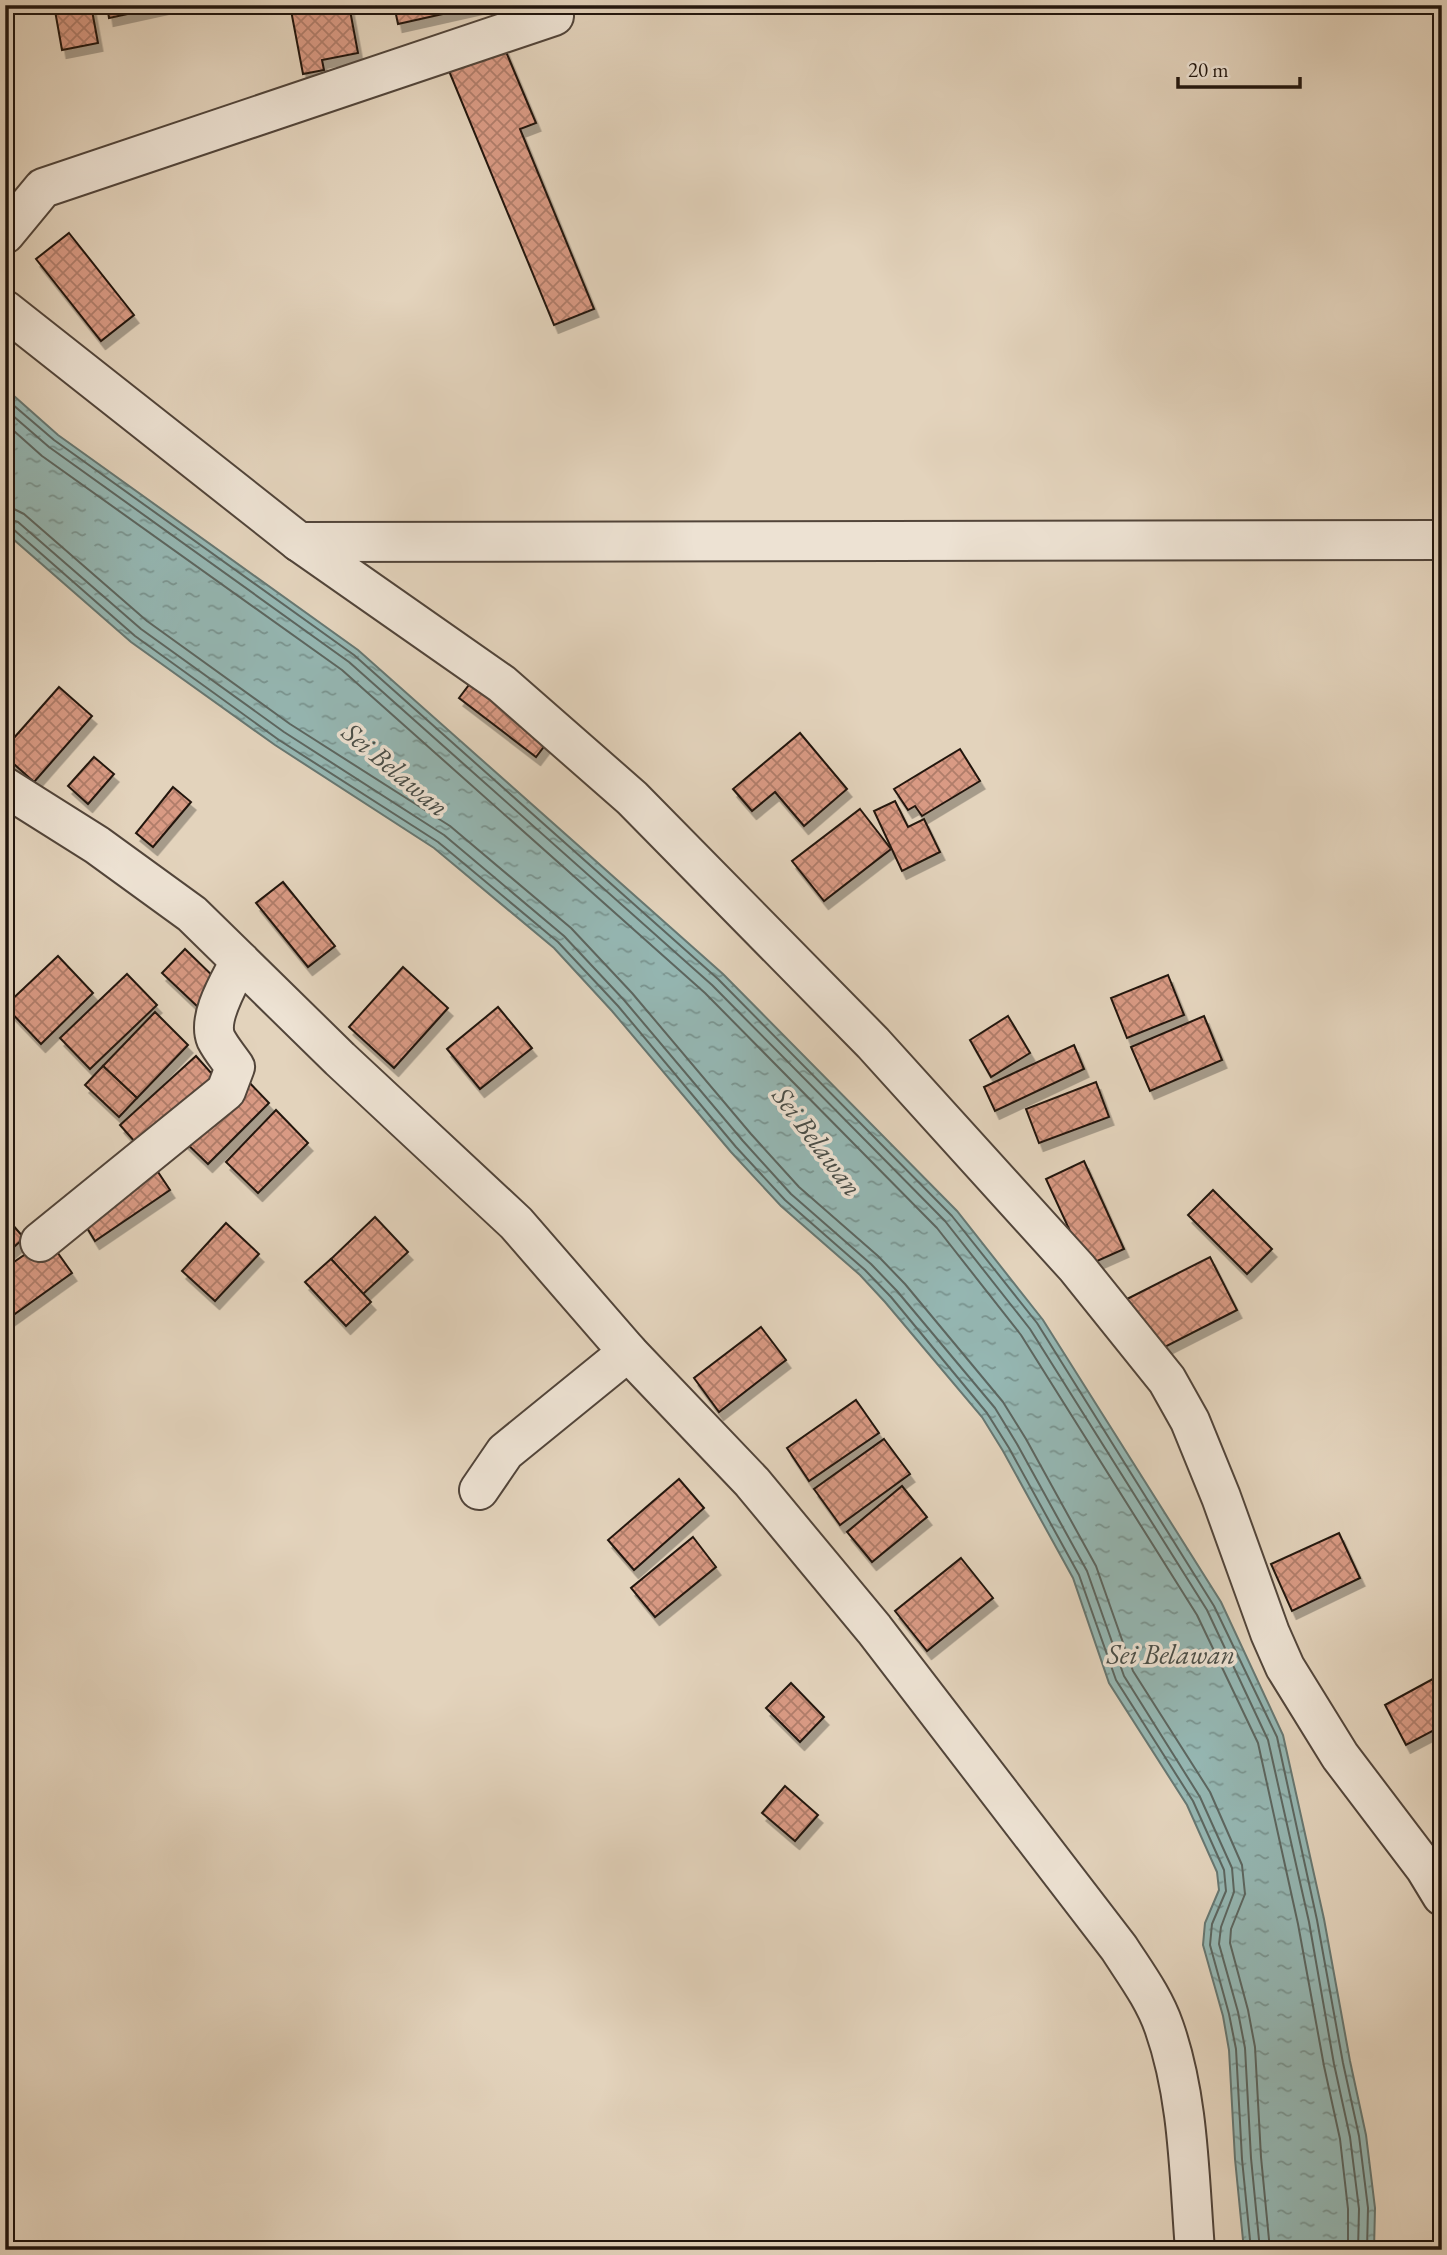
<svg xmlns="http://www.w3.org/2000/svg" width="1447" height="2255" viewBox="0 0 1447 2255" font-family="'EB Garamond',serif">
<defs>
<pattern id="water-ripples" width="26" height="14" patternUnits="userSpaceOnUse" patternTransform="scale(1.75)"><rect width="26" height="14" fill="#95b7b3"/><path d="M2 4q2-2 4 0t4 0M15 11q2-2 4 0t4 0" fill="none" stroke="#799490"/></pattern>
<pattern id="building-cross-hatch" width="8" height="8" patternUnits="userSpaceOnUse" patternTransform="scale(1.75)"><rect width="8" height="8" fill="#d99a84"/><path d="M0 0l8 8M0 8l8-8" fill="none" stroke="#b07d6a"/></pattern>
<filter id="shadow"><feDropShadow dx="4.5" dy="8" stdDeviation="0" flood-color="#0004"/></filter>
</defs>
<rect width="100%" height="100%" fill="#e3d3bc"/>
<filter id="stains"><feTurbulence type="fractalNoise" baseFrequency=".00286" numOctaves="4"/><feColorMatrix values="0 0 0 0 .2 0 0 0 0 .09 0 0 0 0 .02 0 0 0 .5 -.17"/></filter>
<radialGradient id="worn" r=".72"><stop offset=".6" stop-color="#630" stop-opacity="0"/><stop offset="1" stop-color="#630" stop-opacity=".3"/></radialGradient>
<path fill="url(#water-ripples)" stroke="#677771" stroke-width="2" d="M5,388l53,47 300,215 365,324 234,237 86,109 178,282 62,133 41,184 26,142 16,74 9,73 -1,42h-130l-9,-91 -6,-109 -6,-34 -20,-71 2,-22 14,-33 -2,-18 -30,-67 -78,-122 -36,-105 -70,-127 -21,-34 -97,-115 -25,-27 -79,-69 -50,-54 -119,-141 -58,-63 -120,-100 -159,-103 -144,-103 -126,-110z"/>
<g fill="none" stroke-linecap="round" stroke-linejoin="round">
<g stroke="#5c6660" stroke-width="2">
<path d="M5,398l49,42 300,215 364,324 234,237 85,107 177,283 63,131 40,183 26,143 16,73 9,72 -1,42"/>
<path d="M5,409l44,38 300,215 363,323 233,236 85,108 177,281 61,130 41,182 25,142 16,73 9,72 -1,41"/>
<path d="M5,423l37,33 300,214 363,323 232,235 84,107 176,280 61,128 40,181 26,142 16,73 8,70v41"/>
<path d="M5,508l9,1 10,5 123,107 143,103 160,102 121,102 61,65 119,141 48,53 79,69 27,28 98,118 23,37 70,127 37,105 77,121 32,73 3,29 -14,35 -1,14 18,67 7,37 6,110 9,93"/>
<path d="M5,518l13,4 123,107 143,103 160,103 120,101 60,64 119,141 48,53 80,70 26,27 98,117 22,36 70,127 37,105 76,121 32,71 2,24 -13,35 -2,17 19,68 7,36 6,110 9,92"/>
<path d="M5,527l8,2 122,107 144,104 159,102 120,100 60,64 118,141 49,53 80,70 26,27 96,116 22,35 70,127 37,105 77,121 31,69 2,21 -14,33 -2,21 19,69 7,35 6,110 9,91"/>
</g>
</g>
<g fill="url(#building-cross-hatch)" stroke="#22160e" stroke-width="2" filter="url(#shadow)">
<path d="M54,5h37l7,38 -36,7z"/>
<path d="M107,5h62l-60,13z"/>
<path d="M290,5h59l9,48 -36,7 2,10 -21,4z"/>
<path d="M394,5h89l-85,19z"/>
<path d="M500,5h33l-30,9z"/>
<path d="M504,47l32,76 -16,6 74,180 -40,16 -105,-254z"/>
<path d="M69,233l65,82 -33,26 -65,-82z"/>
<path d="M475,677l77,59 -16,21 -77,-59z"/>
<path d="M59,687l33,29 -58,66 -29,-26v-8z"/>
<path d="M800,733l47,56 -43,37 -29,-34 -23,19 -19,-22z"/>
<path d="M960,749l20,32 -58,35 -7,-10 -7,4 -14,-21z"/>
<path d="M94,757l20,17 -26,30 -20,-18z"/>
<path d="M173,787l18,15 -38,45 -17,-14z"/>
<path d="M895,801l13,26 16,-8 16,33 -38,19 -28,-60z"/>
<path d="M860,809l31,40 -67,52 -32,-40z"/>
<path d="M283,882l52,64 -27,21 -52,-64z"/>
<path d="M185,949l35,34 -22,24 -36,-34z"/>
<path d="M58,956l35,37 -52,51 -36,-38z"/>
<path d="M403,967l45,41 -54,60 -45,-41z"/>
<path d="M127,974l30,31 -67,64 -30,-31z"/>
<path d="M1168,975l16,40 -57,23 -16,-40z"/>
<path d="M498,1007l34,41 -52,41 -33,-40z"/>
<path d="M155,1012l33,33 -51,53 -34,-32z"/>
<path d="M1008,1016l22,37 -39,24 -21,-37z"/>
<path d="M1204,1016l18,44 -72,31 -19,-44z"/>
<path d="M1074,1045l10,24 -89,42 -11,-24z"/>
<path d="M196,1056l24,27 -77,68 -23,-26z"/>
<path d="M103,1066l34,32 -18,19 -34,-32z"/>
<path d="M245,1078l24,25 -61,61 -25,-24z"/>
<path d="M1096,1082l13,35 -70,26 -13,-34z"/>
<path d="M276,1110l32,33 -50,50 -32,-31z"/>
<path d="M1084,1161l40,88 -38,17 -40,-87z"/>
<path d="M152,1163l18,27 -75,51 -17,-28z"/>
<path d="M1213,1190l59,59 -25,25 -59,-59z"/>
<path d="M5,1216l19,22 -19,17z"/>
<path d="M375,1217l33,35 -45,42 -32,-35z"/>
<path d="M226,1223l33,31 -44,47 -33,-30z"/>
<path d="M48,1239l24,34 -67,48v-53z"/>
<path d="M1210,1257l27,53 -82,42 -28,-53z"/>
<path d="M331,1259l40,43 -25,24 -41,-44z"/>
<path d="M761,1327l25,33 -67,52 -25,-34z"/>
<path d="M856,1400l23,33 -70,48 -22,-33z"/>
<path d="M884,1439l26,35 -70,51 -26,-36z"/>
<path d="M679,1479l25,29 -70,62 -26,-30z"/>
<path d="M902,1486l25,31 -55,45 -25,-30z"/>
<path d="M1339,1533l21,45 -68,33 -21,-47z"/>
<path d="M693,1537l23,30 -61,50 -24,-29z"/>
<path d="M961,1558l32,40 -66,53 -32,-40z"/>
<path d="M1442,1674v52l-36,19 -21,-40z"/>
<path d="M791,1683l33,34 -24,25 -34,-34z"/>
<path d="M785,1786l33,29 -23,26 -33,-28z"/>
</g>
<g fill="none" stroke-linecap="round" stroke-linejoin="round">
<defs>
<g id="minor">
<path d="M5,234l38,-46 511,-172"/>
<path d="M5,310l294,232 203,142 130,114 241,245 204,225 90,112 23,41 31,76 49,136 15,34 55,89 85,112 17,28"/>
<path d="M299,542l1143,-2"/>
<path d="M5,787l92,58 95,69 148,145 176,164 112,129 124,130 122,147 245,319c16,25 35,50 45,79 25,71 25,148 31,223"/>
<path d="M40,1242l186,-151 9,-24c-6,-9 -14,-18 -19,-28 -9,-22 14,-58 24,-78"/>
<path d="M479,1490l26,-38 123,-100"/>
</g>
</defs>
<use href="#minor" stroke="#52453a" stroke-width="42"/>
<use href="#minor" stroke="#ede2d3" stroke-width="38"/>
</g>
<g text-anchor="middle" stroke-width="7" stroke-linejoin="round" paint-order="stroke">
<g font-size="28" font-style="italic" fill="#4a4e48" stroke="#ede2d3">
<text transform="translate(396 769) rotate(40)" y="10">Sei Belawan</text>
<text transform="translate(818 1141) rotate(53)" y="10">Sei Belawan</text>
<text x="1171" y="1664">Sei Belawan</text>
</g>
</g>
<rect width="1447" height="2255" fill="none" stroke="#e3d3bc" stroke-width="28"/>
<rect x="7" y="7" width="1433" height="2241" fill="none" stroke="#22160e" stroke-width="3.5"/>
<rect x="14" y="14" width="1419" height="2227" fill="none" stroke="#22160e" stroke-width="2"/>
<path d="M1178 77v10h122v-10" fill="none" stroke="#22160e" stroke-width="3.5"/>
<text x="1188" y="77" font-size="21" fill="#22160e" stroke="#ede2d3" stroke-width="5" paint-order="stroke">20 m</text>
<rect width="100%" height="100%" filter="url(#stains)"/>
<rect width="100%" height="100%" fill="url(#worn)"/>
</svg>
